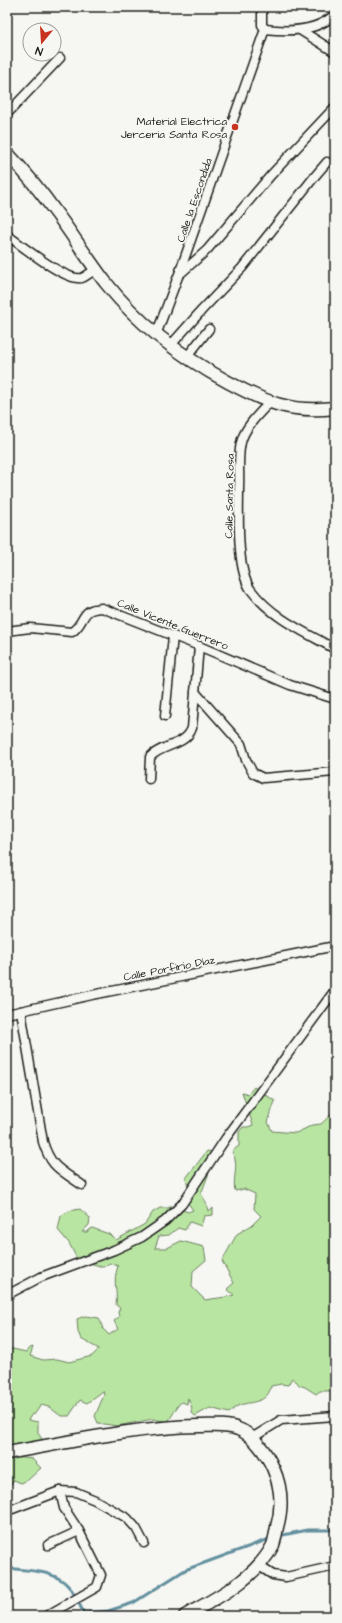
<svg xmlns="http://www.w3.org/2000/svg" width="342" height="1623" viewBox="0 0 342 1623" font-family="'Architects Daughter',sans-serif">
<rect width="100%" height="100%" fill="#f6f6f2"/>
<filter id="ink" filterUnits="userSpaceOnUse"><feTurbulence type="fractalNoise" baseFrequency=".025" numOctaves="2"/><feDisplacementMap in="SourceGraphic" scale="8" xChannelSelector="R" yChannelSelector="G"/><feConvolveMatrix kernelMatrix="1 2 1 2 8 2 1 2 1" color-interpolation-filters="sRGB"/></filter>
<g filter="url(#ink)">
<g fill="#b9e5a2" stroke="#6a805f">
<path d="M254,1087l21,14 -7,21 4,9 24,2 17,-8 8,-1 14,-13v280h-15l-4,3 -11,-7 -6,-2 -2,-3 -5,-4 -4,7 -7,-1 -10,2c-3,17 -18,15 -31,19 -4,1 -7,5 -11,8l-19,-5 -15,8 -4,-4 1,-4 -4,-10 -1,6 -5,-2 -3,2 -11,18 -15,-3 -36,7 -19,-3 -3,-7 9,-21 -1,-4 -16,12 -7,-3 -11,16h-8l-12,-9 -8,-2 -7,10 -2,-1 -4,6 10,2v11l4,6 -6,5 -24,3 -1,-4 -4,-1 1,-94 18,4 3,-4 4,-1 -3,9 13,4 14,-1 12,3 23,-6 7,-7 -18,-10 -3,-7 -1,-13 8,-3 14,2 4,11 6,6 9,-6 -4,-8 5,-4 -1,-5 2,-4 -4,-3c2,-16 -4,-21 2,-39l-8,-3 -7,4 -26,-8 -8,-16 -11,-13 3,-14 8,-5 11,-2 10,9 -1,7 -7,7h5l5,-4 17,6 7,6 29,-16 8,-12 7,-4h8l4,-2 16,6 5,-2 -6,-8 2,-11 -3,-13 21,-27 5,1v13l-11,29 5,8 2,9 5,-3v7l-9,1 -3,10 -11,-4 -5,8 -7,-2 -9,7 -10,1 -4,12h12l14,-7 23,6 2,13 -13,11 -1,16 13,13c10,-2 20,-2 29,-5l-7,-6 7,-6 -12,-22 15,-27 15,-9 9,-9 -7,-7 1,-15 -11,-5 -9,2c-3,-13 5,-27 -3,-39l4,-4 3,-2v-14l4,-5h5l5,-2 -11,-33 6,2z"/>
<path d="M15,1457l17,2 9,9 -13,12 -7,3 -7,-3 -7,9v-28z"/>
</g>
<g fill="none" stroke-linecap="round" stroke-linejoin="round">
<g stroke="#63909e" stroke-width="3">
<path d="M278,1536l30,-6h27"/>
<path d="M7,1568c22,3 48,1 63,20 6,7 9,17 14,25l24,-2 25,-8 52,-33 87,-32"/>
</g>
<defs>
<g id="street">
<path d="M262,7v18l3,4"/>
<path d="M265,29c24,3 52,3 70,-15"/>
<path d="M300,30l35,22"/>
<path d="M7,114l53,-56"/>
<path d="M7,235c14,10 59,47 75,43 5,-2 9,-6 13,-8"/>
<path d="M180,274l27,-24 64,-75 64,-68"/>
<path d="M156,335l23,-61 86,-245"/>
<path d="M170,346l32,-36 40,-42 73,-92 12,-14"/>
<path d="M186,358l23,-29"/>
<path d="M269,403c-10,11 -22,22 -27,36 -5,14 -2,34 -3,49 0,25 -3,82 12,102 21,28 54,42 84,59"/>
<path d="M7,631l23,-3 42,4c15,-11 7,-23 30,-24l97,38 91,39 45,14"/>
<path d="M195,692l46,52 5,16 7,13 10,5 72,-6"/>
<path d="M165,716l8,-80"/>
<path d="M149,779l1,-22c12,-13 36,-11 42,-29l7,-82"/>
<path d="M21,1011l22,131c8,26 18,28 39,43"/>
<path d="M7,1014l85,-19 243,-49"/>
<path d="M7,1295l34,-18 73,-27 28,-13 23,-16 17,-17 44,-66 109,-148"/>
<path d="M252,1438l29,-18 54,-4"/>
<path d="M7,1511l53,-20"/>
<path d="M48,1545l31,-14"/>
<path d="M259,1566l14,9 13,2 49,-11"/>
<path d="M46,1616l51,-29 4,-12 -22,-44 -15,-23 -4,-17 16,1 19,8 32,18 9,10 8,15"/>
</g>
<g id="secondary">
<path d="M7,153c18,19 35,40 50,61 17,23 32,47 49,69 33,42 76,74 122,99 39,21 62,31 107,26"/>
<path d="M7,1453c63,-11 127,-26 192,-27 12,0 27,-2 39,3 15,5 29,25 35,39 9,20 10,38 4,59 -1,6 -2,12 -4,18 -17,34 -57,53 -88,71"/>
</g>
</defs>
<use href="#street" stroke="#1c1c1c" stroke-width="11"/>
<use href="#secondary" stroke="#1c1c1c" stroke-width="15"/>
<use href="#street" stroke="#f6f6f2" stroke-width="8"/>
<use href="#secondary" stroke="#f6f6f2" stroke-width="12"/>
</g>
</g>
<circle fill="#c8321e" stroke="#f6f6f2" stroke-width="1.5" cx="235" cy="127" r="4"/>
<g text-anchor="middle" stroke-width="3.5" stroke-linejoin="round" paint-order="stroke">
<g font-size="11" fill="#1c1c1c" stroke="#f6f6f2" text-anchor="end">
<text x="227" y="125">Material Electrica<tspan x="227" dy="13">Jerceria Santa Rosa</tspan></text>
</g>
<g font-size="11" fill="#1c1c1c" stroke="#f6f6f2">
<text transform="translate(194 200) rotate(-71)" y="4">Calle la Escondida</text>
<text transform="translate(229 496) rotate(-89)" y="4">Calle Santa Rosa</text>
<text transform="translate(173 624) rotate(22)" y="4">Calle Vicente Guerrero</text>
<text transform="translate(169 968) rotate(-11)" y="4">Calle Porfirio Díaz</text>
</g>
</g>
<rect width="342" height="1623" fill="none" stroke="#f6f6f2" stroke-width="24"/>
<rect x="12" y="12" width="318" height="1599" fill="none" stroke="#1c1c1c" stroke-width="1.5" filter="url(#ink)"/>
<g transform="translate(42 42) rotate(198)"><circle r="19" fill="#f6f6f2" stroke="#9f9f9c"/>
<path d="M0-3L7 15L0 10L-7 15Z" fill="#c8321e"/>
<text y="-6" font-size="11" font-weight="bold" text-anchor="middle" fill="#1c1c1c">N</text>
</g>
</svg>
